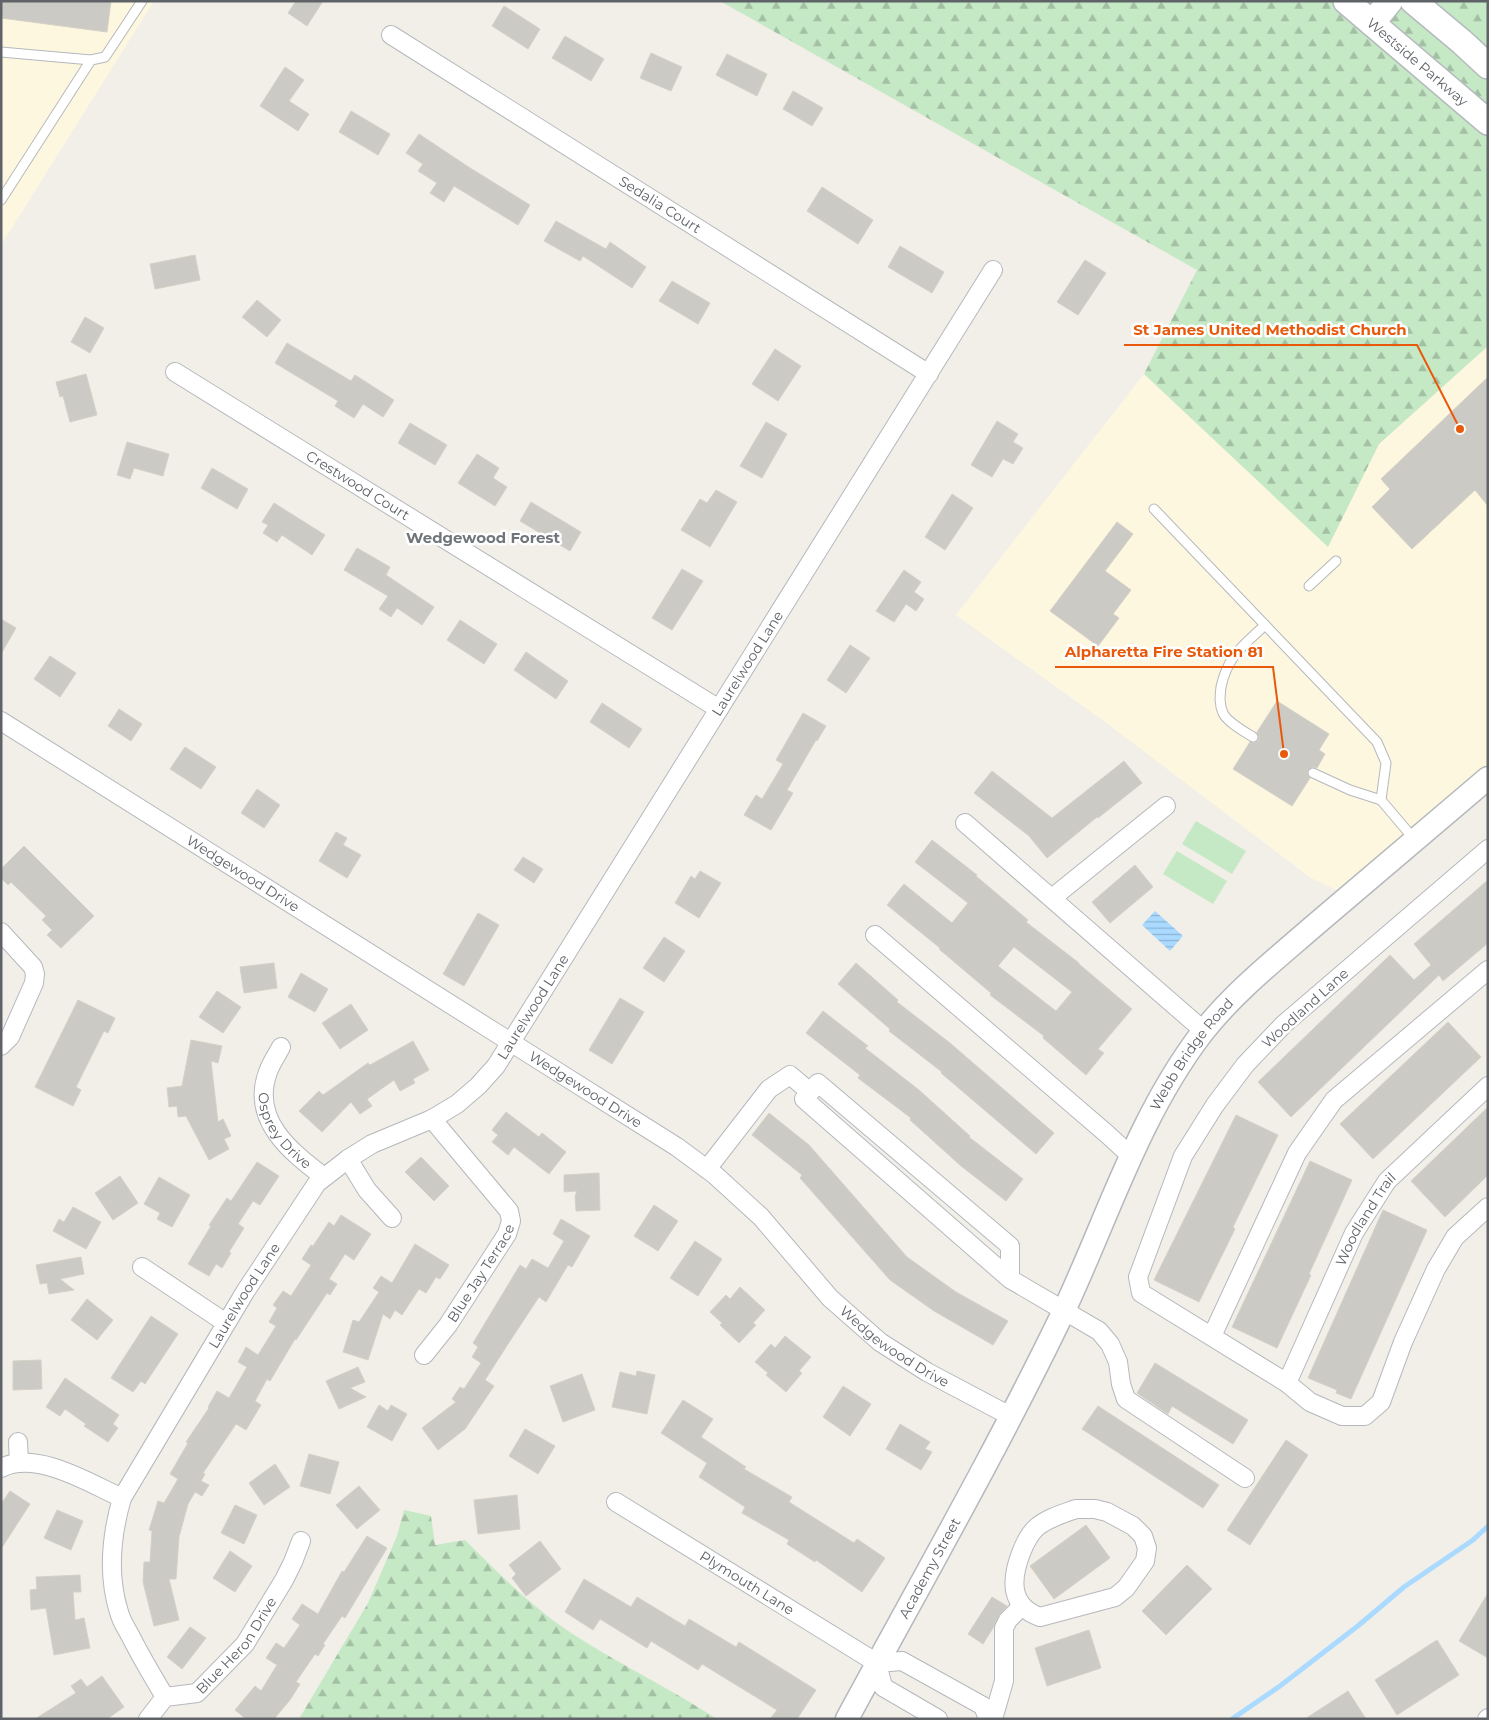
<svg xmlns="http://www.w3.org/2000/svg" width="1489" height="1720" viewBox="0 0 1489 1720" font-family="Montserrat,sans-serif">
<defs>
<pattern id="forest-firs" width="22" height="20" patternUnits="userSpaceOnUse" patternTransform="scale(1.25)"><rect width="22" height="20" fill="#c5e8c5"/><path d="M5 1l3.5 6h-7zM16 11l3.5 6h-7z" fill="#a3c0a4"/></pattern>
<pattern id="water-rules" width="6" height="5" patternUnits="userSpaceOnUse" patternTransform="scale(1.25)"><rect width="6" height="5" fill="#aadaff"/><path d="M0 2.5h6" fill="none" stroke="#8eb4d2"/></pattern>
</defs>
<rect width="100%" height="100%" fill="#f1efe8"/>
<g fill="#fef7e0">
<path d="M1,1h153l-153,244z"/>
<path d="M1488,346v433l-138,118 -39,-19 -206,-156 -149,-107 188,-241 184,173 51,-103z"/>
</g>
<g fill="#c5e8c5">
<path d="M1196,821l50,30 -14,23 -50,-30z"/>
<path d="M1177,851l50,30 -14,23 -50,-30z"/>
</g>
<g fill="url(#forest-firs)">
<path d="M720,1h768v345l-109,98 -51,103 -184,-173 53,-104z"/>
<path d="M404,1510l27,6 4,29 30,-5c33,33 67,67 106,93 48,31 98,55 146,86h-418l69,-116 29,-67z"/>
</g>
<path fill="url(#water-rules)" d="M1155,911l28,25 -13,15 -28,-26z"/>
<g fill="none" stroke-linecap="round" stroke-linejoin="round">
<path stroke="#aadaff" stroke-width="5" d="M1232,1719l48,-33 79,-61 45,-38 69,-47 15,-14"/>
</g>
<g fill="#cccac5" stroke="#d6d1c6" fill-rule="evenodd">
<path d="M1,1h110l-4,31 -106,-14z"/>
<path d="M296,1h27l-16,25 -19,-13z"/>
<path d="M504,6l36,23 -12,20 -36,-23z"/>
<path d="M565,36l39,23 -13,22 -39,-23z"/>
<path d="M651,53l31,14 -11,24 -31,-13z"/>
<path d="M727,54l40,20 -10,22 -41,-21z"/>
<path d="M285,67l19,13 -15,21 20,13 -11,17 -38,-25z"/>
<path d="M793,91l30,17 -11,18 -29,-17z"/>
<path d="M351,111l39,23 -12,21 -39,-23z"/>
<path d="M419,134l48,32 63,39 -12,20 -64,-39 -10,16 -14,-9 7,-10 -19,-12 5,-7 -17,-11z"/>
<path d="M822,187l51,33 -15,24 -51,-33z"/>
<path d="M556,221l50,28 4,-7 36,25 -14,21 -49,-32 -3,5 -36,-20z"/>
<path d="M900,246l44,26 -12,21 -44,-26z"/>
<path d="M195,255l5,25 -45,9 -5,-25z"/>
<path d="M1085,260l21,13 -28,42 -21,-13z"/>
<path d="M672,281l38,22 -12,21 -39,-23z"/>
<path d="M257,300l24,20 -14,17 -25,-20z"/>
<path d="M85,317l19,11 -14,25 -19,-11z"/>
<path d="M287,343l64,38 4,-6 39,25 -11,17 -20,-13 -9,14 -19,-12 3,-5 -63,-38z"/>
<path d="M775,349l26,17 -23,35 -26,-17z"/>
<path d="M86,374l11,41 -27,7 -7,-26 -3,1 -4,-15z"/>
<path d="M1488,377v129l-13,-16 -63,59 -40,-42 18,-18 -9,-10z"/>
<path d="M997,421l21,13 -5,8 10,6 -10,16 -10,-5 -11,18 -21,-12z"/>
<path d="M766,422l21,12 -25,44 -22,-12z"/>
<path d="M410,423l37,22 -12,20 -37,-22z"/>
<path d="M127,442l42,12 -6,22 -29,-8 -4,11 -13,-4z"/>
<path d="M477,454l22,14 -6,10 14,9 -12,19 -37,-23z"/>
<path d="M212,468l36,21 -11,20 -36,-21z"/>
<path d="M716,490l21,12 -27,45 -29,-17 19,-31 7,4z"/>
<path d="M952,494l21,14 -28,42 -20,-13z"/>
<path d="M531,502l50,30 -11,19 -50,-30z"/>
<path d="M274,503l51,32 -13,20 -30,-20 -5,7 -14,-9 5,-8 -6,-3z"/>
<path d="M1117,522l16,12 -28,37 26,19 -18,24 6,4 -21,28 -48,-35z"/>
<path d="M357,548l33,19 -4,8 48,32 -12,18 -25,-17 -6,9 -12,-8 9,-13 -44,-26z"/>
<path d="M682,569l21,12 -31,49 -20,-12z"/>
<path d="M904,570l17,12 -7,10 10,7 -8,12 -10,-7 -12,18 -18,-11z"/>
<path d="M1,619l15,9 -15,26z"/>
<path d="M460,620l37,24 -13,20 -37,-24z"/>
<path d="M850,645l20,13 -24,35 -19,-13z"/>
<path d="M526,652l42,29 -12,18 -42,-29z"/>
<path d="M50,656l26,17 -16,24 -26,-18z"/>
<path d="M1277,701l52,33 -10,16 6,4 -8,14 -5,-1 -4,3 -1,4 3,4 -18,28 -59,-37 17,-27 3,1 5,-2 1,-4 -2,-5z"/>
<path d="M602,703l40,26 -13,19 -39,-26z"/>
<path d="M119,709l23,15 -11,17 -23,-15z"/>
<path d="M803,713l23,13 -9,15 -1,-1 -29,50 6,3 -22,37 -27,-15 12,-20 6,4 21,-35 -7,-4z"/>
<path d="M185,747l31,20 -15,22 -31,-20z"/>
<path d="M1124,761l18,22 -44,35 -1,-1 -50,41 -18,-22 -55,-43 18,-22 60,47z"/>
<path d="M257,789l23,16 -16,23 -23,-15z"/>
<path d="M336,832l11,6 -4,7 18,10 -14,23 -28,-17z"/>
<path d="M932,840l45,35 -1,1 52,44 -2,2 53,41v1l53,45 -34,40 6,4 -18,22 -43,-37 1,-2 -54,-41 1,-2 -52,-44 1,-1 -53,-43 17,-21 48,39 16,-20 -53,-41zM1014,947l58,45 -16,19 -58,-45z"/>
<path d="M24,846l70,70 -33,32 -14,-13 5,-5 -10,-10 4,-4 -35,-34 -3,3 -7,-7v-9z"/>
<path d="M523,857l20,12 -9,14 -20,-13z"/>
<path d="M1135,865l18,22 -43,36 -18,-21z"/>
<path d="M700,871l21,12 -22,35 -24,-15 16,-27 4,3z"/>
<path d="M1488,880v63l-45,38 -4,-6 -148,142 -33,-35 132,-127 24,25 17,-15 -17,-21z"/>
<path d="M478,913l21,12 -35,61 -21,-12z"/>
<path d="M664,937l21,14 -21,31 -21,-14z"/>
<path d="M274,963l3,25 -33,5 -4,-26z"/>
<path d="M856,963l42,37 -1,2 53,41 104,90 -18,21 -95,-81 1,-1 -53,-41 1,-2 -52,-45z"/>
<path d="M301,973l27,16 -13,23 -27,-15z"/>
<path d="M217,991l24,16 -18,26 -24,-16z"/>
<path d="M620,998l24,14 -32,52 -23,-14z"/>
<path d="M78,1000l37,18 -7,15 -4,-2 -28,56 5,3 -8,16 -38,-19z"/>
<path d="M351,1004l17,26 -28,19 -18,-26z"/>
<path d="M823,1011l45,35 -3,2 54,42 51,46 -1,1 54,42 -17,22 -45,-35 -51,-46 1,-2 -53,-40 2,-3 -54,-42z"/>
<path d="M1448,1022l33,35 -108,102 -33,-35z"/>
<path d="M191,1040l31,6 -4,17 -7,-2 7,61 5,-3 8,17 -7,3 5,10 -20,11 -23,-44 -8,1 -1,-11 -8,1 -2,-19 15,-2z"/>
<path d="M413,1041l16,29 -16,9 2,4 -15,8 -6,-11 -27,19 5,7 -12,8 -9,-12 -29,30 -23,-21 20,-20 4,4 45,-32 2,2z"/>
<path d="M1488,1107v68l-43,42 -34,-36z"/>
<path d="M506,1112l33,25 3,-4 24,19 -17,22 -35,-27 -6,8 -16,-13 6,-7 -6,-5z"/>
<path d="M769,1113l40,32 98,112 49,35 52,29 -15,24 -59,-34 -44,-31 -90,-102 2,-3 -50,-40z"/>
<path d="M1236,1115l42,20 -45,92 2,2 -36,73 -45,-22z"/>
<path d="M421,1157l28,29 -15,15 -29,-29z"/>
<path d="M1310,1161l42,19 -43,94 2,1 -34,73 -45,-21z"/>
<path d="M257,1162l22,14 -19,29 -7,-4 -15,23 6,4 -15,24 2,1 -9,15 -6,-4 -7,12 -21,-12 23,-38 -2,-1 18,-27 4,3z"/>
<path d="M599,1173l1,37 -24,1 -1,-15 2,-5 -13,1v-17z"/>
<path d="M120,1176l18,27 -25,17 -18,-27z"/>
<path d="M159,1177l31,18 -18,32 -15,-8 3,-6 -16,-9z"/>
<path d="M654,1205l24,16 -20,30 -24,-15z"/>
<path d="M73,1207l28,15 -15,27 -33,-18 6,-12 5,3z"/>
<path d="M1383,1210l44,20 -76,169 -15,-6 1,-3 -29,-12z"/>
<path d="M341,1215l30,19 -17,26 -9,-6 -16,25 8,5 -7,11 -3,-2 -31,47 -1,-1 -25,42 -3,-2 -12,22 6,4 -15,25 -10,-6 -33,49 2,1 -4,7 8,4 -7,11 -7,-4 -7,12 -9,33 -3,42h-7l10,41 -25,6 -11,-44 1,-20h6l2,-31 -3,-1 9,-29 6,2 14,-24 -8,-5 18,-31 -2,-1 23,-34 -1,-1 9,-16 12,7 18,-31 -9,-5 8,-15 12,8 18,-29 -7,-4 8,-14 -4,-3 10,-14 8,5 20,-31 -9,-6 9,-14 2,1 16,-24 5,4z"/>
<path d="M561,1219l29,17 -18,31 -4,-2 -22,37 -7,-5 -31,47 -23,36 9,6 -29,43 -27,21 -16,-22 34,-26 -4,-3 8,-12 4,2 17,-26 -9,-6 6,-10 -5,-4 47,-78 6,4 6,-10 16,9 16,-27 -11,-7z"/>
<path d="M695,1241l27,18 -24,37 -28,-18z"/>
<path d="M415,1244l34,21 -9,14 -4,-2 -10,16 -7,-4 -17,26 -7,-5 -5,9 -7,-5 -15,46 -25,-8 10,-32 6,2 20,-30 -6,-4 8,-12 11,7z"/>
<path d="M81,1257l3,17 -24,5 14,11 -25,4 -2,-11 -7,1 -4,-19z"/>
<path d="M740,1287l25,23 -12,13 3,2 -17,18 -19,-18 2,-2 -12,-11 16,-17 4,4z"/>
<path d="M87,1299l26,21 -16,20 -26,-20z"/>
<path d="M151,1316l27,18 -33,50 -4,-3 -8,11 -22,-14z"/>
<path d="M785,1336l26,21 -12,14 3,2 -16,19 -20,-17 2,-2 -13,-11 16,-18 4,4z"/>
<path d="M41,1360l1,29 -29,1v-29z"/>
<path d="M1155,1363l93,57 -15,24 -61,-38 -4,8 -31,-21z"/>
<path d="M358,1367l7,15 -15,6 16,9 -27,12 -13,-28z"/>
<path d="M637,1371l18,4 -8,39 -35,-7 8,-35 16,4z"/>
<path d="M582,1374l13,36 -32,12 -13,-36z"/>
<path d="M65,1378l54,37 -6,9 5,4 -10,14 -24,-16 2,-2 -21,-15 -5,7 -14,-9z"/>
<path d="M843,1386l28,18 -21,32 -27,-19z"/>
<path d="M683,1400l30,19 -12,18 45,30 -2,2 48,28 -3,5 65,41 3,-4 28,19 -23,34 -46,-32 -1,2 -28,-18 2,-4 -47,-27 3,-6 -46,-30 8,-14 -46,-30z"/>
<path d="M379,1405l9,6 3,-6 16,9 -15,27 -25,-14z"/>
<path d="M1098,1406l121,79 -16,23 -121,-79z"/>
<path d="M900,1424l30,18 -5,7 7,3 -11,18 -35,-21z"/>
<path d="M525,1429l30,17 -17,28 -29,-18z"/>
<path d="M1286,1440l22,15 -58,90 -23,-15z"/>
<path d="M309,1454l30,8 -9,32 -30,-8z"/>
<path d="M275,1464l15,23 -26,18 -15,-22z"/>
<path d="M359,1486l21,24 -23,19 -21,-24z"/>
<path d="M10,1491l20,13 -29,45v-45z"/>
<path d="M517,1495l3,34 -42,5 -4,-34z"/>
<path d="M235,1505l22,10 -13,29 -23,-11z"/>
<path d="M57,1510l26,11 -12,29 -27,-12z"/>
<path d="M1086,1525l24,33 -56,41 -24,-33z"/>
<path d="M367,1536l20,12 -42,70 -3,-2 -19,28 2,1 -7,11 -3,-2 -19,28 4,2 -10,16 -16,19h-28l-11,-9 20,-24 6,5 16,-26 -11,-7 10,-15 8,5 16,-23 -8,-6 10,-15 16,10 24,-43 2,1z"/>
<path d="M540,1541l21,28 -35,27 -14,-18 4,-4 -7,-9z"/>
<path d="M230,1551l22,15 -17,26 -22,-14z"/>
<path d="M1187,1565l25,24 -46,46 -24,-24z"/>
<path d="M80,1575l1,17h-8l2,28 9,-2 6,30 -36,7 -8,-47 -15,2 -1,-20 7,-1 -1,-12z"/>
<path d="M584,1579l47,28 6,-10 48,29 4,-7 47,28 3,-5 77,48 -19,29h-27l7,-9 -75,-46 -4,6 -47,-29 -4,7 -47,-29 -7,11 -28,-18z"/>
<path d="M1488,1593v65l-29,-17z"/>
<path d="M992,1597l15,9 -8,9 -6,13 -10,16 -15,-10z"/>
<path d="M190,1627l16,11 -24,31 -15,-12z"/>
<path d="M1089,1630l12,38 -54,18 -12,-38z"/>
<path d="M1437,1640l22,35 -62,40 -22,-35z"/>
<path d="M102,1676l22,31 -17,12h-72l41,-26 -5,-7 10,-7 6,8z"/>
<path d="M1348,1691l18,28h-61z"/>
</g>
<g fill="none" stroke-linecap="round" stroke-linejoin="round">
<defs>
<g id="service">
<path d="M1,52l90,8 14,-3 37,-56"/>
<path d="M1,200l90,-140"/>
<path d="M1154,509l223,233 9,21 -5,37 33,39"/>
<path d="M1309,586l27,-25"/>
<path d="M1253,737c-8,-5 -26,-15 -30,-24 -4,-9 -3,-17 -2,-26 7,-32 22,-41 44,-62"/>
<path d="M1313,773l37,17 31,10"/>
</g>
<g id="minor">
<path id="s1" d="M391,35l538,339"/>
<path id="s2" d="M175,372l544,337"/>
<path id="s3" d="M1,721l676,426 38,28 46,42 69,81 50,44 47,30 85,45"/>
<path d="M965,823l239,208"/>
<path d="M1488,849l-204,175 -39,41 -30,40 -32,51 -45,121 3,16 146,90 23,19 32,14h23l16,-14 22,-60 33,-73 19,-32 33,-30"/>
<path d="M1052,898l114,-92"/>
<path d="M1,932l32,35 2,7 -1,9 -24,54 -9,9"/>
<path d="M875,935l232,199 25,23"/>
<path id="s4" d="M281,1047c-4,8 -10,16 -13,25 -18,48 23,80 56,105"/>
<path d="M348,1159l19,31 25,28"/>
<path d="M707,1169l62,-80 21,-14 20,17"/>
<path d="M142,1267l84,56"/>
<path d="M1010,1279v-33l-192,-163 -14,16 206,180 89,52 11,13 8,18 3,22 5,15 119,79"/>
<path d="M1212,1336l85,-183 37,-53 154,-130"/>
<path id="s5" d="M424,1355l24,-30 59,-91 4,-13 -2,-10 -77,-92"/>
<path id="s6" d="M1287,1383l67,-150 33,-52 101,-95"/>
<path d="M18,1442l1,21"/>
<path d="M1,1468c36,-18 88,15 121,30"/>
<path id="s7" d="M616,1502l261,161"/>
<path d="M1076,1509h19l12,3 26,14 10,10 4,12 -2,13 -19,27 -11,9 -75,20c-31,-11 -29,-38 -19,-64 4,-10 8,-19 16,-26 11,-9 25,-13 39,-18z"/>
<path d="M877,1663l25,-2 81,45 5,13"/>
<path d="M877,1663l6,24 55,32"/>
<path id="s8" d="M165,1697c-12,-20 -24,-40 -34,-60 -4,-8 -10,-16 -12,-25 -12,-38 -8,-76 3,-114l123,-206 72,-109 31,-24 24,-15 60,-25 25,-15 21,-18 18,-20 497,-796"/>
<path id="s9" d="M148,1719l17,-22 32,-4 48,-49 39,-64 9,-18 8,-21"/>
<path d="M993,1719l11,-38v-53l4,-8 14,-14"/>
<path d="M1487,1719l1,-1"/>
</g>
<g id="tertiary">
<path id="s10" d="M847,1719c72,-133 147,-264 213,-400 46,-96 77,-201 142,-286 32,-41 74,-74 113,-108 57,-49 115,-98 173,-147"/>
</g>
<g id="secondary">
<path id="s11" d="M1346,1l142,121"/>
<path d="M1413,1l49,41 26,24"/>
<path d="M1372,23l18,-22"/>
</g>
</defs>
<use href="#service" stroke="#b5b8bc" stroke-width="11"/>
<use href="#minor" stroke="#b5b8bc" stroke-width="20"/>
<use href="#tertiary" stroke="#b5b8bc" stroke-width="25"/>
<use href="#secondary" stroke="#b6babf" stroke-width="28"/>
<use href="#service" stroke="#fff" stroke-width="9"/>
<use href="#minor" stroke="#fff" stroke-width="18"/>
<use href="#tertiary" stroke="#fff" stroke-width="22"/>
<use href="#secondary" stroke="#fff" stroke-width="25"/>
</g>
<g text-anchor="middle" stroke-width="5" stroke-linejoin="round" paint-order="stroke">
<g font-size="14" fill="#5f6368" stroke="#fff">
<text dy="5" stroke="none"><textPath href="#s11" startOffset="94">Westside Parkway</textPath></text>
<text dy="5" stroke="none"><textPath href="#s1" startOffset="318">Sedalia Court</textPath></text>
<text dy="5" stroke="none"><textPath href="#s2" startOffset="215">Crestwood Court</textPath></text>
<text dy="5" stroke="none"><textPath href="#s8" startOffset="1274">Laurelwood Lane</textPath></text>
<text dy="5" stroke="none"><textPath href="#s3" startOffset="286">Wedgewood Drive</textPath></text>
<text dy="5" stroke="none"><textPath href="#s8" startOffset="869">Laurelwood Lane</textPath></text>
<text transform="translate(1305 1008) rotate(-42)" y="5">Woodland Lane</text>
<text dy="5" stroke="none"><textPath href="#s10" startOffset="750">Webb Bridge Road</textPath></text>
<text dy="5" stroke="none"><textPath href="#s3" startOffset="691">Wedgewood Drive</textPath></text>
<text dy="5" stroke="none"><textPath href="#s4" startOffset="94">Osprey Drive</textPath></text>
<text dy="5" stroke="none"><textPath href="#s6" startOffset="182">Woodland Trail</textPath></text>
<text dy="5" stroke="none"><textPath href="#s5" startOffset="100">Blue Jay Terrace</textPath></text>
<text dy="5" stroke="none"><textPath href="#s8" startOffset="449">Laurelwood Lane</textPath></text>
<text dy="5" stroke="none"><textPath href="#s3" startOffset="1096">Wedgewood Drive</textPath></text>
<text dy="5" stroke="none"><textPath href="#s10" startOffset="172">Academy Street</textPath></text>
<text dy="5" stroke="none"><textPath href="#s7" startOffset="154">Plymouth Lane</textPath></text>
<text dy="5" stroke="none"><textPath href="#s9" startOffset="122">Blue Heron Drive</textPath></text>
</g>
<g font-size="15" font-weight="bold" fill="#70757a" stroke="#fff">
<text x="483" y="543">Wedgewood Forest</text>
</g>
</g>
<path fill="none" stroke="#e8590c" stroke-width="2" d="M1460 429L1417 345H1124M1284 754L1273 667H1055"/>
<g fill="#e8590c" stroke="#fff" stroke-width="2">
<circle cx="1460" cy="429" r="5"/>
<circle cx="1284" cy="754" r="5"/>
</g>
<g font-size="15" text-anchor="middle" font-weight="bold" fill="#e8590c" stroke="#fff" stroke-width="5" stroke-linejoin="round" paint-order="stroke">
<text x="1270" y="335">St James United Methodist Church</text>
<text x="1164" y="657">Alpharetta Fire Station 81</text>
</g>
<rect width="1489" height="1720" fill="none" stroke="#5f6368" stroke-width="5"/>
</svg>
